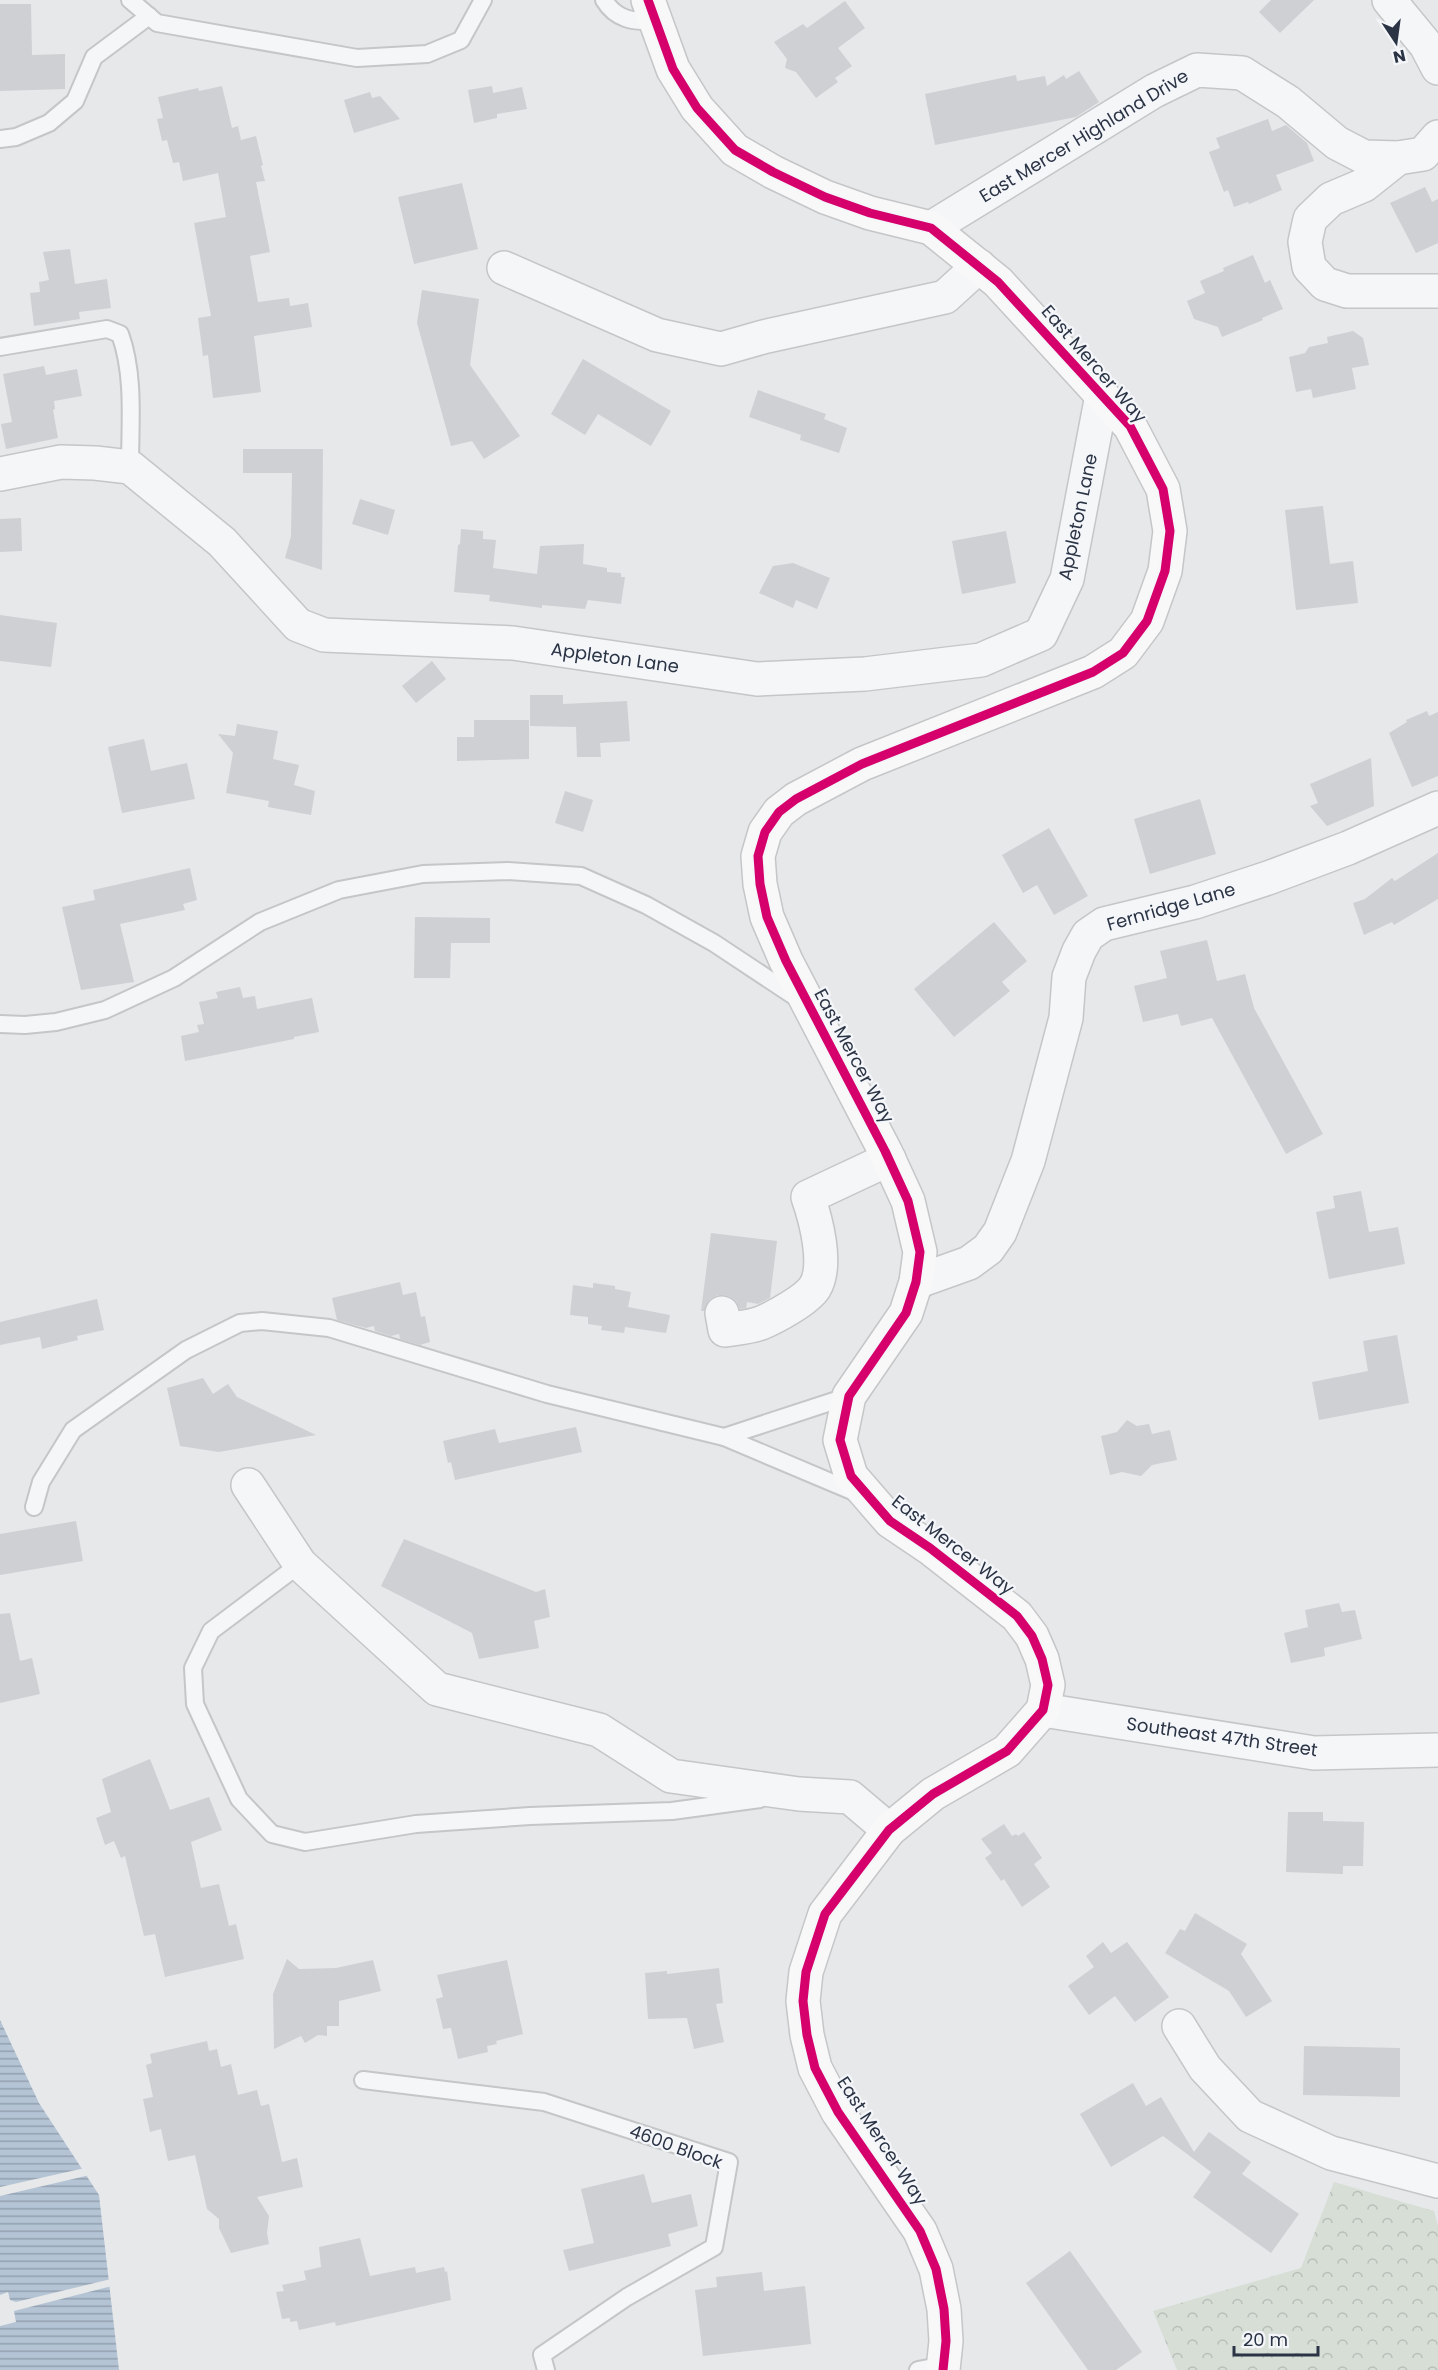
<svg xmlns="http://www.w3.org/2000/svg" width="1438" height="2370" viewBox="0 0 1438 2370" font-family="Poppins,sans-serif">
<defs>
<pattern id="forest-crowns" width="20" height="18" patternUnits="userSpaceOnUse" patternTransform="scale(1.5)"><rect width="20" height="18" fill="#d6ded6"/><path d="M2 6a3 3 0 1 1 6 0M12 15a3 3 0 1 1 6 0" fill="none" stroke="#b8bfb9"/></pattern>
<pattern id="water-rules" width="6" height="5" patternUnits="userSpaceOnUse" patternTransform="scale(1.5)"><rect width="6" height="5" fill="#b4c4d5"/><path d="M0 2.5h6" fill="none" stroke="#93a0af"/></pattern>
</defs>
<rect width="100%" height="100%" fill="#e6e8ea"/>
<path fill="url(#forest-crowns)" d="M1334,2182l100,29 4,15v144h-261l-24,-59 148,-43z"/>
<path fill="url(#water-rules)" d="M0,2020l39,83 60,92 20,175h-119z"/>
<g fill="#e6e8ea">
<path d="M85,2168l5,7 -90,21v-9z"/>
<path d="M111,2279l1,7 -98,25 2,11 -16,4v-31l8,-3 2,8 6,2z"/>
</g>
<g fill="#ced0d3">
<path d="M1271,0h43l-34,33 -21,-21z"/>
<path d="M845,1l20,27 -27,20 14,18 -17,12 3,4 -22,16 -20,-26 -11,-4 2,-9 -13,-17 29,-18 4,4z"/>
<path d="M0,4h31l1,51 33,-1v35l-65,2z"/>
<path d="M1079,71l20,31 -23,15 -141,28 -10,-51 91,-19 1,6 28,-5 2,10 17,-11 2,4z"/>
<path d="M222,86l10,42 6,-2 3,14 15,-4 7,29 -2,1 4,15 -9,1 14,70 -20,4 8,46 31,-4 1,8 18,-3 4,24 -58,9 7,56 -48,6 -5,-43 -5,1 -5,-38 13,-2 -17,-93 32,-6 -8,-44 -35,8 -4,-19 -6,1 -6,-23 -5,1 -5,-22 6,-1 -5,-21 40,-9 1,3z"/>
<path d="M492,86l1,7 29,-6 5,22 -30,5v4l-23,5 -6,-33z"/>
<path d="M370,92l2,6 8,-2 20,23 -46,14 -10,-33z"/>
<path d="M1268,119l4,12 14,-6 21,18 7,18 -38,14 6,15 -33,14 -1,-2 -14,5 -6,-17 -4,2 -15,-40 11,-4 -4,-10z"/>
<path d="M462,183l16,66 -64,15 -16,-67z"/>
<path d="M1425,187l7,15 6,-3v44l-22,10 -26,-50z"/>
<path d="M70,249l5,35 32,-5 4,29 -32,4 1,7 -46,7 -4,-33 10,-1 -1,-10 10,-2 -6,-28z"/>
<path d="M1253,255l12,28 5,-3 13,29 -21,9 1,2 -41,17 -4,-10 -24,-8 -7,-18 18,-8 -5,-12 24,-10 -1,-3z"/>
<path d="M422,290l57,9 -9,66 50,71 -36,23 -12,-18 -21,5 -34,-123z"/>
<path d="M1353,331l10,7 6,27 -17,3 4,21 -43,9 -2,-9 -15,3 -7,-35 16,-4 4,-6 19,-4 -1,-6z"/>
<path d="M583,359l88,52 -20,35 -53,-32 -13,21 -34,-21z"/>
<path d="M44,366l2,9 31,-6 5,27 -28,5 1,8 -2,1 5,28 -52,11 -5,-25 11,-2 -9,-48z"/>
<path d="M758,390l68,24 -2,5 23,9 -8,25 -39,-13 1,-5 -52,-18z"/>
<path d="M243,449h80l-1,121 -37,-12 6,-22 1,-63h-49z"/>
<path d="M360,499l35,11 -7,25 -36,-11z"/>
<path d="M1323,506l7,58 23,-3 5,42 -62,7 -11,-100z"/>
<path d="M21,518l1,33 -22,1v-33z"/>
<path d="M461,529l22,2v8l13,1 -3,28 44,6 3,-28 44,-2 -1,20 24,4v4l14,1v4h4l-4,27 -33,-4 -3,9 -43,-4v3l-53,-7 1,-6 -36,-3 4,-47 2,-1z"/>
<path d="M1006,531l10,52 -54,11 -10,-53z"/>
<path d="M793,563l37,15 -13,31 -21,-9 -3,8 -34,-15 14,-27z"/>
<path d="M0,615l57,8 -6,44 -51,-6z"/>
<path d="M432,661l14,18 -30,24 -14,-17z"/>
<path d="M530,695h33v9l64,-3 3,40 -30,2 1,14h-24l-1,-30 -46,-1z"/>
<path d="M1427,711l2,5 9,-4v64l-26,11 -23,-54 18,-11 -1,-2z"/>
<path d="M474,720h55v39l-72,2v-24h17z"/>
<path d="M237,724l41,7 -5,28 26,6 -5,20 21,6 -4,24 -43,-8 1,-6 -43,-8 7,-40 -15,-19 17,2z"/>
<path d="M144,739l7,32 36,-8 8,36 -73,14 -14,-66z"/>
<path d="M1371,758l3,48 -47,20 -17,-20 8,-3 -8,-19z"/>
<path d="M565,791l28,9 -10,32 -28,-9z"/>
<path d="M1200,799l16,55 -66,20 -16,-55z"/>
<path d="M1049,828l39,68 -34,19 -17,-30 -14,8 -21,-38z"/>
<path d="M1438,853v46l-44,26 -2,-3 -28,13 -11,-32 12,-4 27,-21 3,3z"/>
<path d="M190,868l7,32 -14,4 2,6 -65,14 14,58 -53,8 -19,-83 33,-7 -2,-10z"/>
<path d="M415,917l75,1v25h-39l-1,35h-36z"/>
<path d="M994,922l33,39 -25,21 8,9 -56,46 -40,-48z"/>
<path d="M1207,940l10,41 28,-7 9,34 69,126 -37,20 -74,-136 -31,8 -3,-12 -35,8 -9,-36 33,-8 -7,-27z"/>
<path d="M240,987l3,11 12,-2 2,13 55,-11 7,34 -25,5v2l-109,22 -4,-25 18,-4 -2,-7 7,-1 -5,-22 19,-4 -2,-6z"/>
<path d="M1361,1191l8,41 29,-5 7,37 -76,15 -13,-67 19,-4 -2,-12z"/>
<path d="M711,1233l66,8 -7,57 -12,6 -11,-2 -1,6 -6,1 -4,-8 -7,-5 -11,-1 -8,4 -6,12h-3z"/>
<path d="M400,1282l3,13 13,-3 5,25 4,-1 5,26 -10,3 -20,-6 -1,-5 -8,2 -16,-5 -1,-5 -8,2 -29,-8 -5,-22z"/>
<path d="M593,1283l22,3v3l16,3 -3,15 42,8 -4,18 -41,-6 -1,6 -23,-3 1,-4 -14,-2v-7l-18,-2 3,-30 20,3z"/>
<path d="M97,1299l7,31 -27,6 1,4 -36,9 -2,-12 -40,8v-23z"/>
<path d="M1397,1335l12,68 -90,17 -7,-38 56,-11 -5,-30z"/>
<path d="M203,1378l10,16 15,-10 9,13 79,38 -97,17 -39,-6 -13,-58z"/>
<path d="M1127,1420l10,6 12,-2 3,10 18,-4 7,30 -25,5 -11,11 -19,-4 -12,3 -9,-39 16,-4z"/>
<path d="M576,1427l6,25 -127,28 -4,-18 -3,1 -5,-22 52,-12 4,14z"/>
<path d="M76,1521l7,40 -83,14v-41z"/>
<path d="M404,1539l132,53 9,-3 5,28 -16,4 5,27 -60,11 -7,-26 -91,-47z"/>
<path d="M1339,1603l3,9 13,-2 7,29 -38,9 1,8 -34,7 -7,-30 24,-6 -3,-17z"/>
<path d="M10,1613l10,48 12,-3 8,36 -40,9v-89z"/>
<path d="M150,1759l20,51 39,-13 13,33 -31,12 10,46 18,-4 10,42 7,-2 8,35 -79,18 -10,-43 -11,2 -19,-80 -4,2 -7,-17 -9,4 -9,-27 15,-6 -9,-33z"/>
<path d="M1288,1812h35v9l41,1 -1,44h-20v8l-57,-2z"/>
<path d="M1004,1824l8,12 4,-2 2,2 6,-4 18,26 -8,6 16,23 -28,20 -18,-28 -3,2 -16,-23 7,-5 -11,-14z"/>
<path d="M1195,1913l52,31 -6,10 31,47 -26,16 -17,-26 -64,-38 15,-24 5,2z"/>
<path d="M1103,1942l8,11 16,-11 42,55 -34,25 -20,-26 -26,19 -21,-29 26,-19 -8,-11z"/>
<path d="M287,1959l12,10 37,-1 37,-8 8,31 -42,10v25h-12v10l-9,-1 -13,8 -4,-7 -27,13 -1,-55z"/>
<path d="M507,1960l16,74 -27,7 1,3 -10,2 1,6 -30,7 -7,-31 -8,1 -7,-30 7,-2 -6,-22z"/>
<path d="M719,1968l4,35 -7,1 8,38 -30,7 -7,-31 -39,1 -3,-46 22,-2v3z"/>
<path d="M207,2041l2,10 8,-2 4,18 10,-3 7,31 19,-5 4,16 8,-2 13,58 15,-4 6,29 -46,10 12,19 -2,17 2,11 -38,9 -12,-25v-9l-12,-10 -12,-54 -27,6 -7,-32 -11,3 -7,-33 10,-2 -7,-32 6,-2 -2,-9z"/>
<path d="M1304,2046l96,2v49l-97,-2z"/>
<path d="M1133,2083l13,23 15,-9 33,55 15,-20 42,30 -9,12 57,40 -28,39 -78,-56 18,-25 -48,-36 -52,31 -31,-53z"/>
<path d="M644,2174l8,29 39,-9 7,32 -30,8 3,12 -102,25 -6,-21 31,-7 -13,-54z"/>
<path d="M360,2238l10,38 45,-9 1,6 28,-6 1,5 2,-1 4,29 -115,26 -1,-4 -36,8 -2,-9 -7,1v-4l-8,1 -6,-27 8,-1 -2,-6 24,-5 -2,-9 17,-4 -2,-20z"/>
<path d="M1070,2251l72,101 -26,18h-28l-62,-87z"/>
<path d="M762,2272l2,19 41,-5 6,58 -108,12 -8,-66 22,-3 -1,-10z"/>
</g>
<g fill="none" stroke-linecap="round" stroke-linejoin="round">
<defs>
<g id="lane">
<path d="M130,0l27,23 200,35 70,-4 34,-14 22,-40"/>
<path d="M604,0c12,20 30,22 51,21"/>
<path d="M0,139l16,-2 33,-14 26,-22 19,-44 55,-41"/>
<path d="M0,347l107,-18 13,5c15,41 10,90 10,133"/>
<path d="M0,1024l25,1 31,-3 49,-12 69,-32 86,-56 79,-32 84,-16 85,-3 73,5 65,29 68,38 86,57"/>
<path d="M849,1396l-125,41 135,57"/>
<path d="M34,1507l7,-25 32,-52 113,-80 54,-27 22,-2 67,7 218,66 177,43"/>
<path d="M300,1564l-89,67 -18,37 2,36 44,95 33,35 33,8 111,-18 114,-8 142,-5 88,-12"/>
<path d="M363,2080l181,22 185,60 -15,85 -87,50 -85,58 4,15"/>
<path d="M918,2370l26,-5"/>
</g>
<g id="street">
<path d="M1389,0l37,45 12,23"/>
<path d="M1398,158l-34,27 -33,14 -21,20 -5,23 4,25 16,17 22,7h91"/>
<path d="M931,228l223,-137 43,-21 45,3 46,29 49,41 27,14 34,1 25,-4 15,-17"/>
<path d="M504,268l153,67 64,14 42,-12 182,-40 34,-31"/>
<path d="M0,474l61,-12 34,1 35,4 92,75 76,83 26,10 189,8 244,36 108,-5 116,-14 60,-26 26,-55 35,-184"/>
<path d="M916,1282l53,-19 19,-14 12,-17 28,-71 38,-143 3,-41 10,-26 9,-16 16,-11 91,-22 73,-24 80,-30 90,-40"/>
<path d="M722,1313l3,17c12,-2 25,-3 36,-7 14,-6 46,-23 54,-36 13,-22 1,-67 -7,-90l81,-38"/>
<path d="M248,1485l52,79 137,125 162,41 72,46 128,18 51,3 39,33"/>
<path d="M1043,1710l271,43 124,-3"/>
<path d="M1179,2026l26,42 45,48 81,37 107,28"/>
</g>
<path id="secondary" d="M648,0l25,69 24,39 38,42 38,22 52,25 45,16 61,15 67,54 132,144 33,63 7,42 -5,40 -18,50 -24,32 -30,19 -231,92 -66,35 -17,13 -14,20 -7,24 2,28 7,33 19,44 99,190 23,50 12,51 -4,30 -10,31 -57,83 -9,44 11,36 39,45 40,27 87,68 15,20 10,23 6,26 -5,25 -36,41 -74,43 -44,36 -64,84 -19,58 -3,29 4,34 8,33 23,44 82,119 16,38 8,40 2,32 -3,29"/>
</defs>
<use href="#lane" stroke="#c4c6c8" stroke-width="20"/>
<use href="#street" stroke="#c4c6c8" stroke-width="36"/>
<use href="#secondary" stroke="#c4c6c8" stroke-width="36"/>
<use href="#lane" stroke="#f5f6f7" stroke-width="16"/>
<use href="#street" stroke="#f5f6f7" stroke-width="33"/>
<use href="#secondary" stroke="#f8f8f8" stroke-width="33"/>
<defs>
<path id="cycleway" d="M648,0l25,69 24,39 38,42 38,22 52,25 45,16 61,15 67,54 132,144 33,63 7,42 -5,40 -18,50 -24,32 -30,19 -231,92 -66,35 -17,13 -14,20 -7,24 2,28 7,33 19,44 99,190 23,50 12,51 -4,30 -10,31 -57,83 -9,44 11,36 39,45 40,27 87,68 15,20 10,23 6,26 -5,25 -36,41 -74,43 -44,36 -64,84 -19,58 -3,29 4,34 8,33 23,44 82,119 16,38 8,40 2,32 -3,29"/>
</defs>
<use href="#cycleway" stroke="#f4f6f9" stroke-width="13"/>
<use href="#cycleway" stroke="#d6006c" stroke-width="9"/>
</g>
<g text-anchor="middle" stroke-width="4.5" stroke-linejoin="round" paint-order="stroke">
<g font-size="18" fill="#2b3445" stroke="#f4f6f9">
<text transform="translate(1084 136) rotate(-31)" y="6">East Mercer Highland Drive</text>
<text transform="translate(1094 364) rotate(49)" y="6">East Mercer Way</text>
<text transform="translate(1078 517) rotate(-78)" y="6">Appleton Lane</text>
<text transform="translate(615 658) rotate(8)" y="6">Appleton Lane</text>
<text transform="translate(1171 907) rotate(-16)" y="6">Fernridge Lane</text>
<text transform="translate(854 1056) rotate(62)" y="6">East Mercer Way</text>
<text transform="translate(953 1545) rotate(38)" y="6">East Mercer Way</text>
<text transform="translate(1222 1737) rotate(8)" y="6">Southeast 47th Street</text>
<text transform="translate(882 2141) rotate(57)" y="6">East Mercer Way</text>
<text transform="translate(676 2147) rotate(20)" y="6">4600 Block</text>
</g>
</g>
<g transform="translate(1396 42) rotate(167)" stroke="#f4f6f9" stroke-width="4.5" paint-order="stroke">
<path d="M0-4.5L10 22L0 15L-10 22Z" fill="#2b3445"/>
<text y="-9" font-size="16" font-weight="bold" text-anchor="middle" fill="#2b3445">N</text>
</g>
<path d="M1234 2346v9h84v-9" fill="none" stroke="#2b3445" stroke-width="3"/>
<text x="1243" y="2346" font-size="18" fill="#2b3445" stroke="#f4f6f9" stroke-width="4.5" paint-order="stroke">20 m</text>
</svg>
